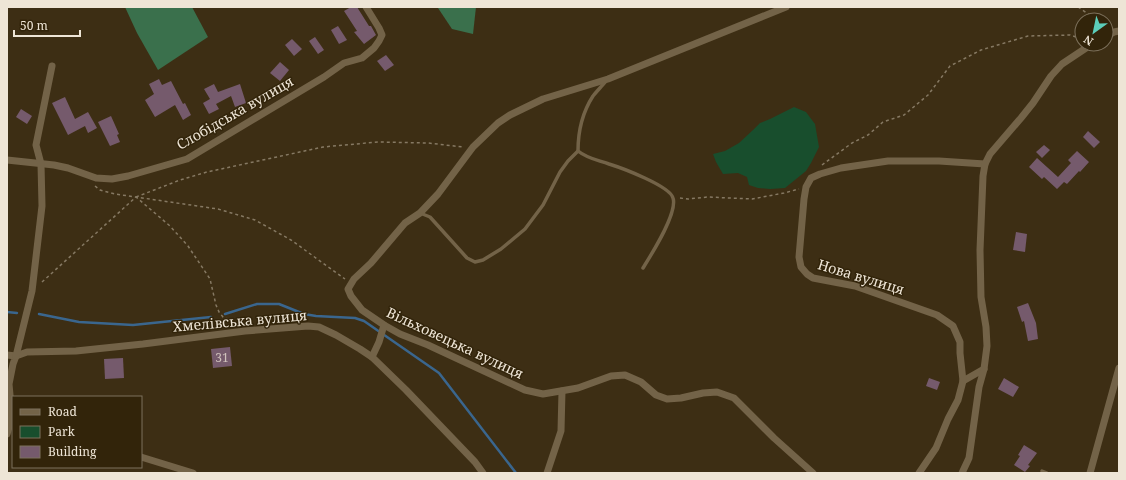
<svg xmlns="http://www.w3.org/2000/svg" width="1126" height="480" viewBox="0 0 1126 480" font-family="'Noto Serif',serif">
<rect width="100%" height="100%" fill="#3d2e14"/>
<path fill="#184e2d" d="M794,107l12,5 9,12 4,23 -8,16 -5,8 -21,17 -15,1 -12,-1 -9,-3 -2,-8 -9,-4 -15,1 -7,-12 -3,-8 12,-3 14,-8 14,-13 7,-7 10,-4z"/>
<g fill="#3a704c">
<path d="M125,7h67l16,30 -50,33 -21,-37z"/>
<path d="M439,7h37l-3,27 -21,-5 -14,-21z"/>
</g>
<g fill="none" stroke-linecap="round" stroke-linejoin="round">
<g stroke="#3a668e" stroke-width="2.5">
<path d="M7,312l10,1"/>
<path d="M39,314l40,8 54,3 78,-8"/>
<path d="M225,314l32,-10h22l25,10 12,2 39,2 9,3 75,52 77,100"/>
</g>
</g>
<g fill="#755a6c">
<path d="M351,7h6l12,19h2l5,9 -12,9 -10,-12 3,-1 -13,-20z"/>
<path d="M338,26l9,14 -8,4 -8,-14z"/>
<path d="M315,37l9,13 -6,4 -9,-13z"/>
<path d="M292,39l10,10 -8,7 -9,-11z"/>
<path d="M386,55l8,10 -9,6 -8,-10z"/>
<path d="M280,62l9,8 -9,11 -10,-8z"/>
<path d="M159,79l3,6 9,-4 12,23 2,-1 6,12 -8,5 -8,-15 -20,12 -10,-17 9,-6 -5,-10z"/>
<path d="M214,84l4,8 22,-8 6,19 -11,4 -4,-11 -15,8 3,5 -10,5 -6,-11 7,-4 -6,-10z"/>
<path d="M65,97l10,22 13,-7 9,16 -9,5 -3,-7 -17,9 -16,-32z"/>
<path d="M21,109l11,7 -5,8 -11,-7z"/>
<path d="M111,116l8,18 -2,1 3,7 -10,4 -12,-24z"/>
<path d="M1088,131l12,11 -6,6 -11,-11z"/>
<path d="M1044,145l6,5 -8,8 -6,-6z"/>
<path d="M1077,151l12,11 -9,10 -1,-1 -12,13 -3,-2 -7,7 -13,-12 -2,2 -13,-12 8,-9 21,19 13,-14 -3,-3z"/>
<path d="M1016,232l11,2 -2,18 -12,-2z"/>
<path d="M1028,303l8,20 2,16 -10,2 -4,-20 -2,1 -5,-15z"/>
<path d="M230,347l2,19 -19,2 -2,-19z"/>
<path d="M123,358l1,20 -19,1 -1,-20z"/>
<path d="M929,378l11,4 -3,8 -11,-4z"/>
<path d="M1004,378l15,9 -6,10 -15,-8z"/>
<path d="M1024,445l13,8 -9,12 2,1 -5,6 -11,-7 6,-9 -2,-1z"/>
</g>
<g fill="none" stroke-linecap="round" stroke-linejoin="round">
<g stroke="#867963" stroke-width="1.5" stroke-dasharray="3 3" stroke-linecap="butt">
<path d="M1078,7l19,13"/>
<path d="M822,165l30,-22 16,-8 15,-13 21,-7 24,-20 22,-29 31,-16 47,-14 42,-1 12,4"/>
<path d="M95,186l5,4 15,4 103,15 37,11 36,20 54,39"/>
<path d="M136,197l44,-17 27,-8 116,-25 55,-5 50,1 35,4"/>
<path d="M680,198l8,1 20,-2 44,2 32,-6 15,-4"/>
<path d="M42,282l94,-85 34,29 18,20 22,33 6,26 3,7 4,5 15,7"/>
</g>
<g stroke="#736348" stroke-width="3.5">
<path d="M606,81c-4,5 -9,10 -13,15 -11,17 -15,35 -15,55 10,8 20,9 31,13 13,4 61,22 64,34 5,15 -22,57 -30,70"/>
<path d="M420,213l10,4 37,41 8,4 8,-2 18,-11 24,-20 18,-24 17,-33 8,-11 10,-10"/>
<path d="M1042,471l5,2"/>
</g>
<g stroke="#736348" stroke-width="7">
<path d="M786,7l-178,72 -65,20 -33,16 -12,8 -25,24 -35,47 -18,19 -15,10 -34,40 -17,16 -6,10 3,7 11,14 22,15 16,9 28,11 97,45 18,4 35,-6 33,-12 14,-1 16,7 15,13 11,4 14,-1 22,-5 14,-1 17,6 40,40 39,35"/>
<path d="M1106,36l8,-4 5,-1"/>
<path d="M7,160l47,5 14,3 28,10 16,1 16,-3 59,-17 137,-82 20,-14 18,-5 12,-10 5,-7 3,-6 -3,-7 -13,-21"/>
<path d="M7,355l9,1 -3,8 -4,20 2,22 -2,21 -2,7"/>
<path d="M16,356l11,-4 49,-1 67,-7 102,-13 63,-5 11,1 17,8 24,14 12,8 34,33 69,72 8,11"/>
<path d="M16,356l16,-65 10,-85 -1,-42 -5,-19 16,-79"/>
<path d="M372,357l7,-15 5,-17"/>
<path d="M963,381l21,-12"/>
<path d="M141,457l52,16"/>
<path d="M547,473l14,-42 1,-40"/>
<path d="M919,473l17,-25 12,-29 10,-19 5,-19 -3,-28v-11l-7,-16 -16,-11 -82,-29 -42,-8 -6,-4 -6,-7 -2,-10 5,-58 2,-12 5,-9 9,-4 21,-6 47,-7h51l46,3"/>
<path d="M962,473l7,-15 10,-71 5,-18 3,-23 -1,-19 -5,-30 -1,-47 3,-74 2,-12 5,-10 31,-36 12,-15 18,-27 11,-12 30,-20"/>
<path d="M1090,473l29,-105"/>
</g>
</g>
<g text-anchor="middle" stroke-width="3" stroke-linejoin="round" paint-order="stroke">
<g font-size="12" fill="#d0c2bc">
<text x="222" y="362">31</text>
</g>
<g font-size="14" fill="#eee5d6" stroke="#32240a">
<text transform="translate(235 113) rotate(-30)" y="5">Слобідська вулиця</text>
<text transform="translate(861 277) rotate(17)" y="5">Нова вулиця</text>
<text transform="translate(240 321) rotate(-5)" y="5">Хмелівська вулиця</text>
<text transform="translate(455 343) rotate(25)" y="5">Вільховецька вулиця</text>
</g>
</g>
<rect width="1126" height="480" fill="none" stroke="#eee5d6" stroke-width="16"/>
<rect x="12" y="396" width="130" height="72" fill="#32240a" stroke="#7d715c"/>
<rect x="20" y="409" width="20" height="6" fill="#736348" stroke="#7d715c"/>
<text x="48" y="416" font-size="12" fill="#eee5d6">Road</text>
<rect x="20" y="426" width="20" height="12" fill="#184e2d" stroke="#7d715c"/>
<text x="48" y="436" font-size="12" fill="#eee5d6">Park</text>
<rect x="20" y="446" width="20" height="12" fill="#755a6c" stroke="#7d715c"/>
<text x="48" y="456" font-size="12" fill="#eee5d6">Building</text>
<g transform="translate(1094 32) rotate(213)"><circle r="19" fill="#32240a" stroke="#7d715c"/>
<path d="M0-3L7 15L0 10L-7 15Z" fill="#5cceba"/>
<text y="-6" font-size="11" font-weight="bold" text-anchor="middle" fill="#eee5d6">N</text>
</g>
<path d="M14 30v6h66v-6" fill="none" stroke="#eee5d6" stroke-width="2"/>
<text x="20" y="30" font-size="12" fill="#eee5d6" stroke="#32240a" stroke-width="3" paint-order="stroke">50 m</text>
</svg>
